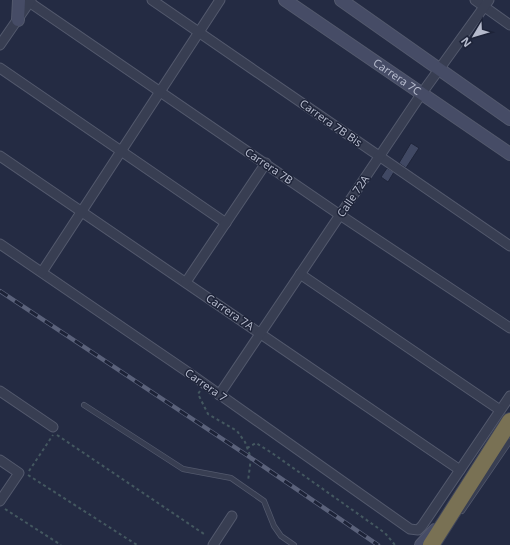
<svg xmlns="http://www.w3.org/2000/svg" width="510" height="545" viewBox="0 0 510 545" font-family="'Noto Sans',sans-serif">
<rect width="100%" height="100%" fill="#242b43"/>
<g fill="#404863" stroke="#1f253a">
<path d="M411,143l8,5 -13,20 -7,-5z"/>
<path d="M387,168l7,4 -6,10 -7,-5z"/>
</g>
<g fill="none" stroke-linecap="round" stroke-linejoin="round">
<defs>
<g id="lane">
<path d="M84,405l99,64 48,9 33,23 10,25 7,10 13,9"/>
<path d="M462,511l48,-70"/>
</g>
<g id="street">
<path d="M152,0l358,246"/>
<path d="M475,0l35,25"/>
<path d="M29,2l311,213 170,113"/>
<path d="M0,45l31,-45"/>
<path d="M0,68l226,155"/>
<path d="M0,156l460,314"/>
<path d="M0,244l192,131 218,154 8,1 4,-4 88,-130"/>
<path d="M42,272l178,-272"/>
<path d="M300,274l200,136"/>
<path d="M186,282l80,-119"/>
<path d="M0,391l53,36"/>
<path d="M219,395l203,-302 67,-93"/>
<path d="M0,460l19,13 -19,28"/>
<path d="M213,545l19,-29"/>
</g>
<g id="secondary">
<path id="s1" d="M285,0l225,154"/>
<path d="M341,0l169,119"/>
<path d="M18,20l1,-20"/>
<path d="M421,545l14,-15"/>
</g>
<path id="highway" d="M431,545l79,-124"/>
</defs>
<use href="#lane" stroke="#53596d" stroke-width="6"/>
<use href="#street" stroke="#53596d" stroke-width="11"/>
<use href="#secondary" stroke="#53596d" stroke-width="14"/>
<use href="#highway" stroke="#40465a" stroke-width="18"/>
<g stroke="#445860" stroke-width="2" stroke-dasharray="3 3" stroke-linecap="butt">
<path d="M200,391l-2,3 10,20 29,17 8,11 6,16 -3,23"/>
<path d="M57,435l147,99"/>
<path d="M247,448l9,-5 16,10 113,80 10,12"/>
<path d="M29,471l24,-36"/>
<path d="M28,475l109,70"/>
<path d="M5,509l56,36"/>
</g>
<use href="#lane" stroke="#383e52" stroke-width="4.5"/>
<use href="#street" stroke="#383e52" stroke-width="9"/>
<use href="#secondary" stroke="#464c66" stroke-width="12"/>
<use href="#highway" stroke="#797154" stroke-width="16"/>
<defs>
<path id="rail" d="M0,291l251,167 127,87"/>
</defs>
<use href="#rail" stroke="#5a617a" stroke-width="4.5"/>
<use href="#rail" stroke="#1d2338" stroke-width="3" stroke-dasharray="9" stroke-linecap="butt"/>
</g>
<g text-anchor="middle" stroke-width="3" stroke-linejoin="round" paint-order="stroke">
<g font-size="11" fill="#b5bacc" stroke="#1d2338">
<text dy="4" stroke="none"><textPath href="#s1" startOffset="136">Carrera 7C</textPath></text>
<text transform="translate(331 123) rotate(35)" y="4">Carrera 7B Bis</text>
<text transform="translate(269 166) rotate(34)" y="4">Carrera 7B</text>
<text transform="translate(353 196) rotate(-56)" y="4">Calle 72A</text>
<text transform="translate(230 312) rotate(34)" y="4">Carrera 7A</text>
<text transform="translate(206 385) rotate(35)" y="4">Carrera 7</text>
</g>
</g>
<g transform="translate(474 36) rotate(232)" stroke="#1d2338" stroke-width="3" paint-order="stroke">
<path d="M0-3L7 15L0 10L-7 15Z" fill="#b5bacc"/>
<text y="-6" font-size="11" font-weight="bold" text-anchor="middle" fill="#b5bacc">N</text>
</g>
</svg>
